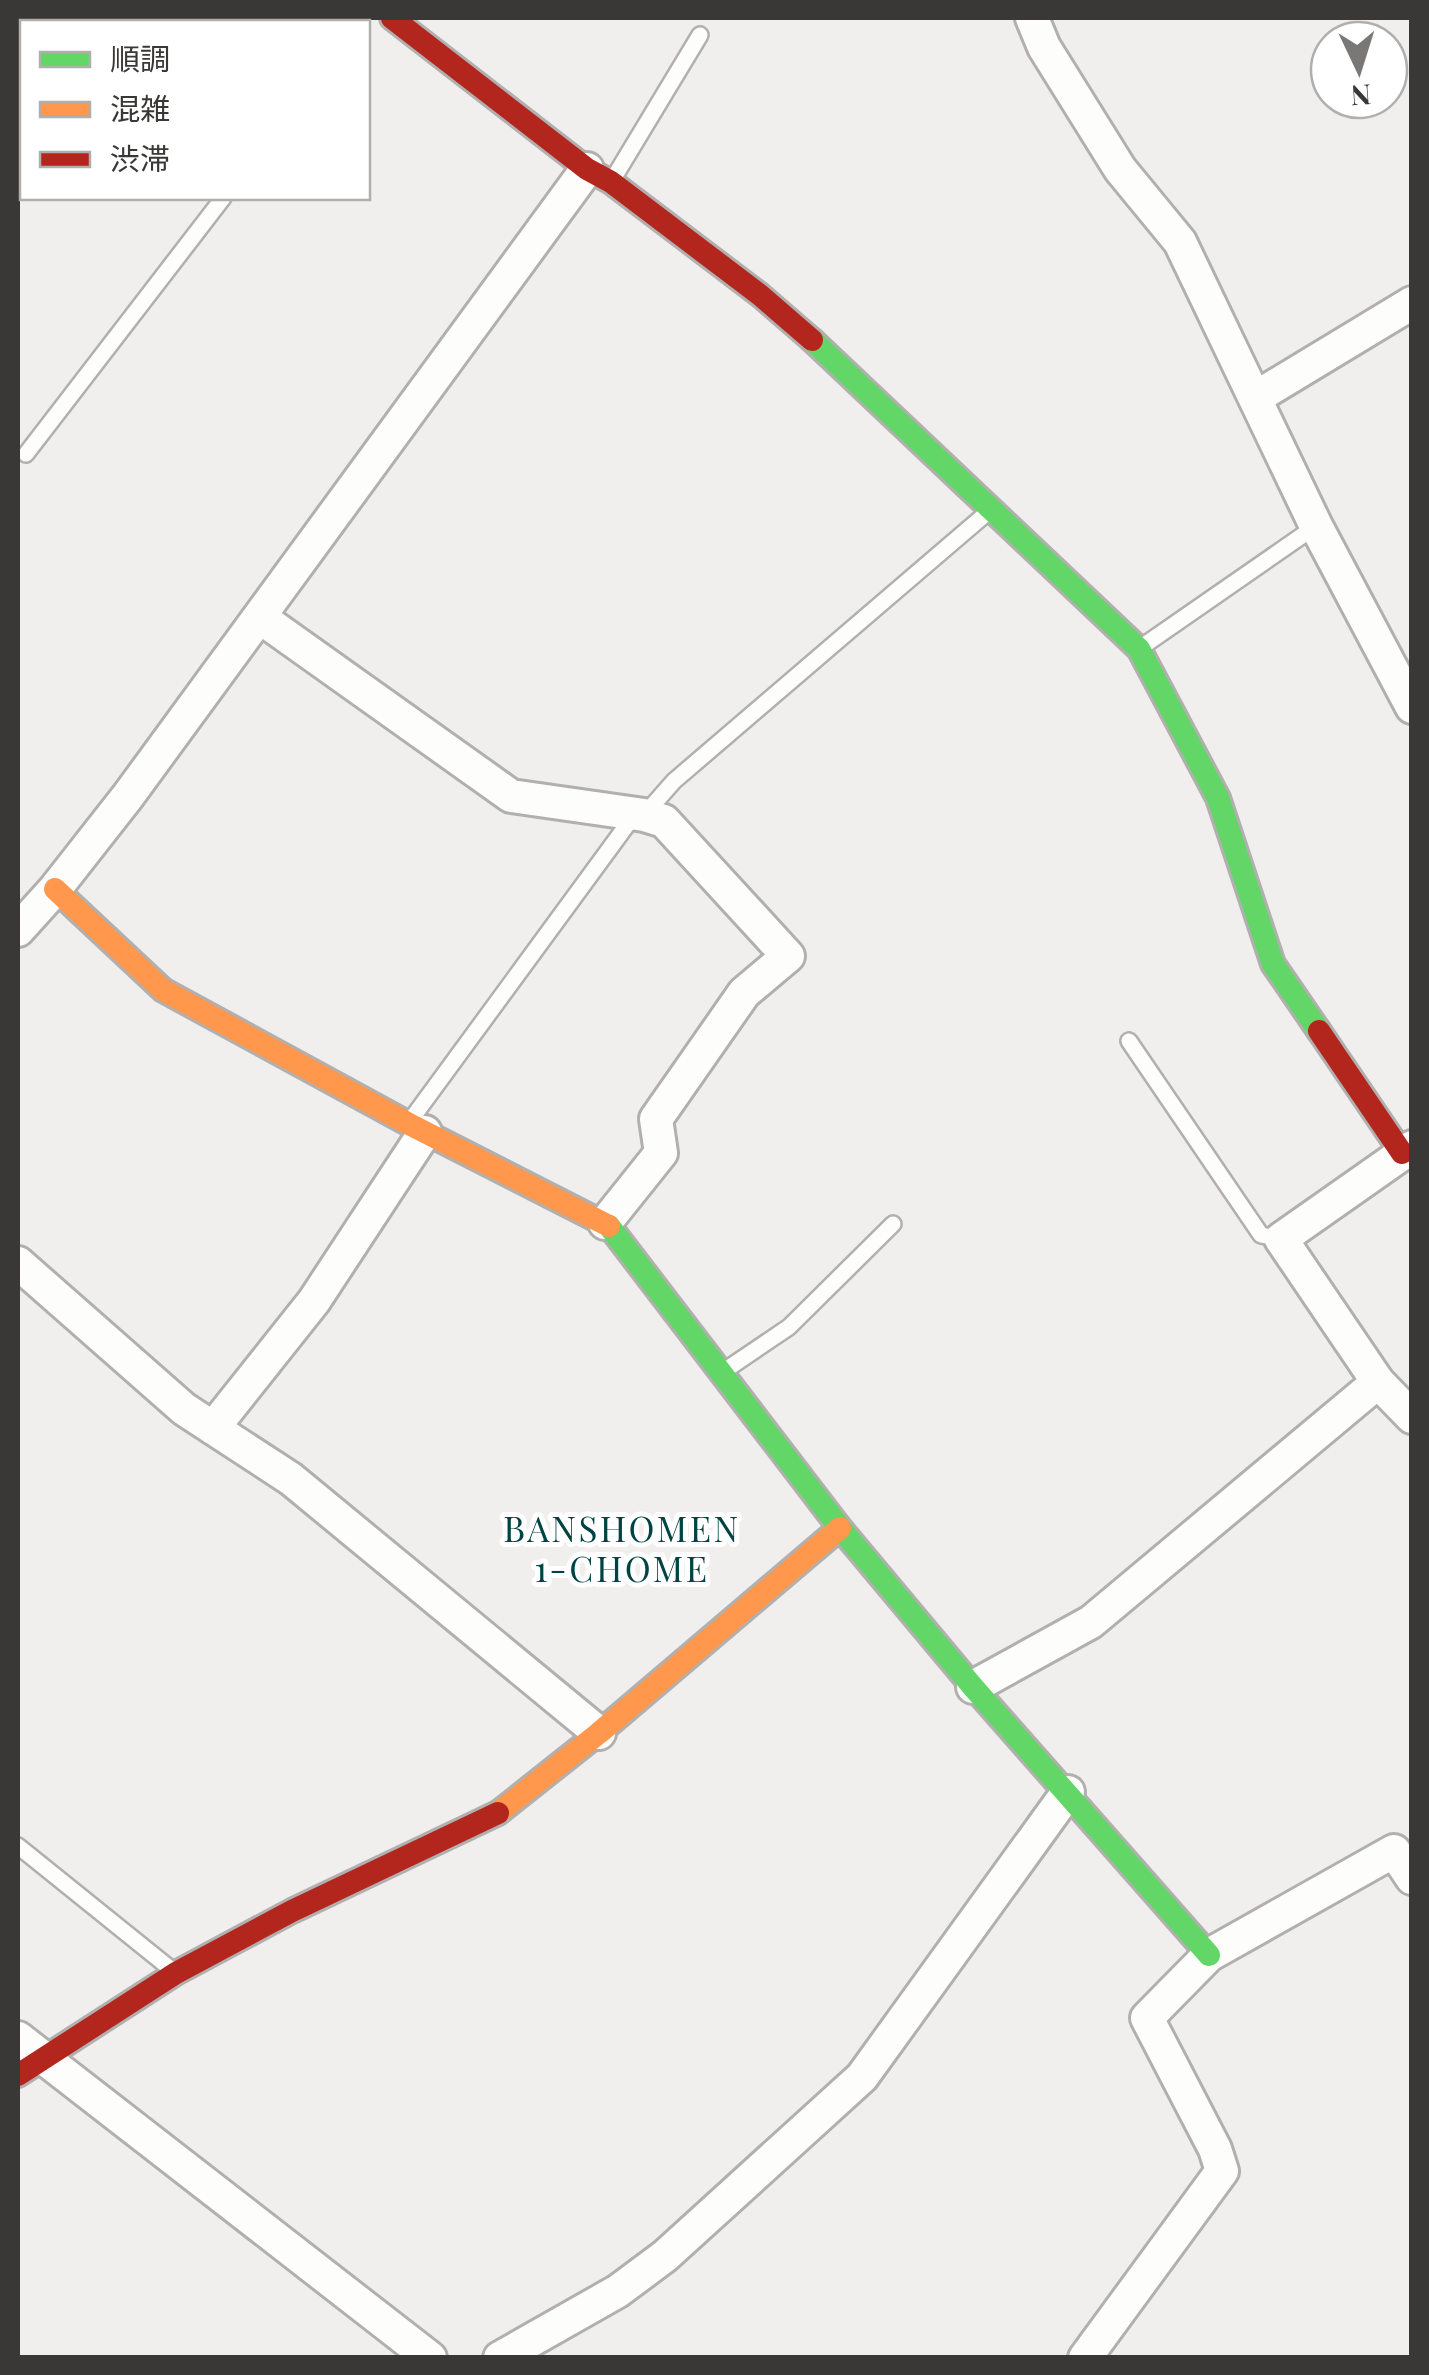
<svg xmlns="http://www.w3.org/2000/svg" width="1429" height="2375" viewBox="0 0 1429 2375" font-family="'Playfair Display','Noto Sans JP',serif">
<rect width="100%" height="100%" fill="#f1efed"/>
<g fill="none" stroke-linecap="round" stroke-linejoin="round">
<defs>
<g id="lane">
<path d="M357,22l4,-4"/>
<path d="M613,179l87,-144"/>
<path d="M26,454l197,-256"/>
<path d="M1143,646l173,-120"/>
<path d="M645,814l29,-33 314,-269"/>
<path d="M1129,1041l132,194 20,4"/>
<path d="M410,1121l225,-307"/>
<path d="M727,1369l62,-42 104,-103"/>
<path d="M18,1846l154,124"/>
</g>
<g id="street">
<path d="M1032,18l12,29 76,122 60,73 136,284 96,181"/>
<path d="M1255,398l157,-95"/>
<path d="M261,618l250,178 133,19 20,6 124,135 -44,37 -88,126 5,34 -56,70"/>
<path d="M18,930l37,-41 73,-93 459,-627"/>
<path d="M18,1263l166,146 107,70 308,254"/>
<path d="M1378,1382l34,35"/>
<path d="M213,1428l101,-127 111,-169"/>
<path d="M973,1687l118,-65 287,-240 -97,-143 131,-92"/>
<path d="M18,2038l412,320"/>
<path d="M500,2358l118,-67 47,-35 197,-179 206,-285"/>
<path d="M1085,2358l137,-187 -7,-22 -68,-131 62,-63 185,-104 18,27"/>
</g>
<g id="fast">
<path d="M812,340l327,309 79,149 55,166 46,67"/>
<path d="M609,1226l231,302 133,159 236,268"/>
</g>
<g id="slow">
<path d="M55,889l108,101 246,134 200,102"/>
<path d="M498,1813l101,-80 241,-205"/>
</g>
<g id="jam">
<path d="M392,18l195,151 24,13 149,113 52,45"/>
<path d="M1319,1031l83,122"/>
<path d="M18,2075l158,-102 116,-62 206,-98"/>
</g>
</defs>
<use href="#lane" stroke="#b2b0af" stroke-width="20"/>
<use href="#street" stroke="#b2b0af" stroke-width="38"/>
<use href="#fast" stroke="#b2b0af" stroke-width="28"/>
<use href="#slow" stroke="#b2b0af" stroke-width="28"/>
<use href="#jam" stroke="#b2b0af" stroke-width="28"/>
<use href="#lane" stroke="#fdfdfc" stroke-width="15"/>
<use href="#street" stroke="#fdfdfc" stroke-width="32"/>
<use href="#fast" stroke="#63d668" stroke-width="22"/>
<use href="#slow" stroke="#ff974d" stroke-width="22"/>
<use href="#jam" stroke="#b3261e" stroke-width="22"/>
</g>
<g text-anchor="middle" stroke-width="10" stroke-linejoin="round" paint-order="stroke">
<g font-size="35" letter-spacing="2.5" fill="#004343" stroke="#fff">
<text x="622" y="1542">BANSHOMEN<tspan x="622" dy="40">1-CHOME</tspan></text>
</g>
</g>
<rect width="1429" height="2375" fill="none" stroke="#3a3837" stroke-width="40"/>
<rect x="20" y="20" width="350" height="180" fill="#ffffff" stroke="#b0afaf" stroke-width="2.5"/>
<rect x="40" y="52" width="50" height="15" fill="#63d668" stroke="#b0afaf" stroke-width="2.5"/>
<text x="110" y="70" font-size="30" fill="#3a3837">順調</text>
<rect x="40" y="102" width="50" height="15" fill="#ff974d" stroke="#b0afaf" stroke-width="2.5"/>
<text x="110" y="120" font-size="30" fill="#3a3837">混雑</text>
<rect x="40" y="152" width="50" height="15" fill="#b3261e" stroke="#b0afaf" stroke-width="2.5"/>
<text x="110" y="170" font-size="30" fill="#3a3837">渋滞</text>
<g transform="translate(1359 70) rotate(176)"><circle r="48" fill="#ffffff" stroke="#b0afaf" stroke-width="2.5"/>
<path d="M0-8L18 38L0 25L-18 38Z" fill="#7a7877"/>
<text y="-15" font-size="28" font-weight="bold" text-anchor="middle" fill="#3a3837">N</text>
</g>
</svg>
